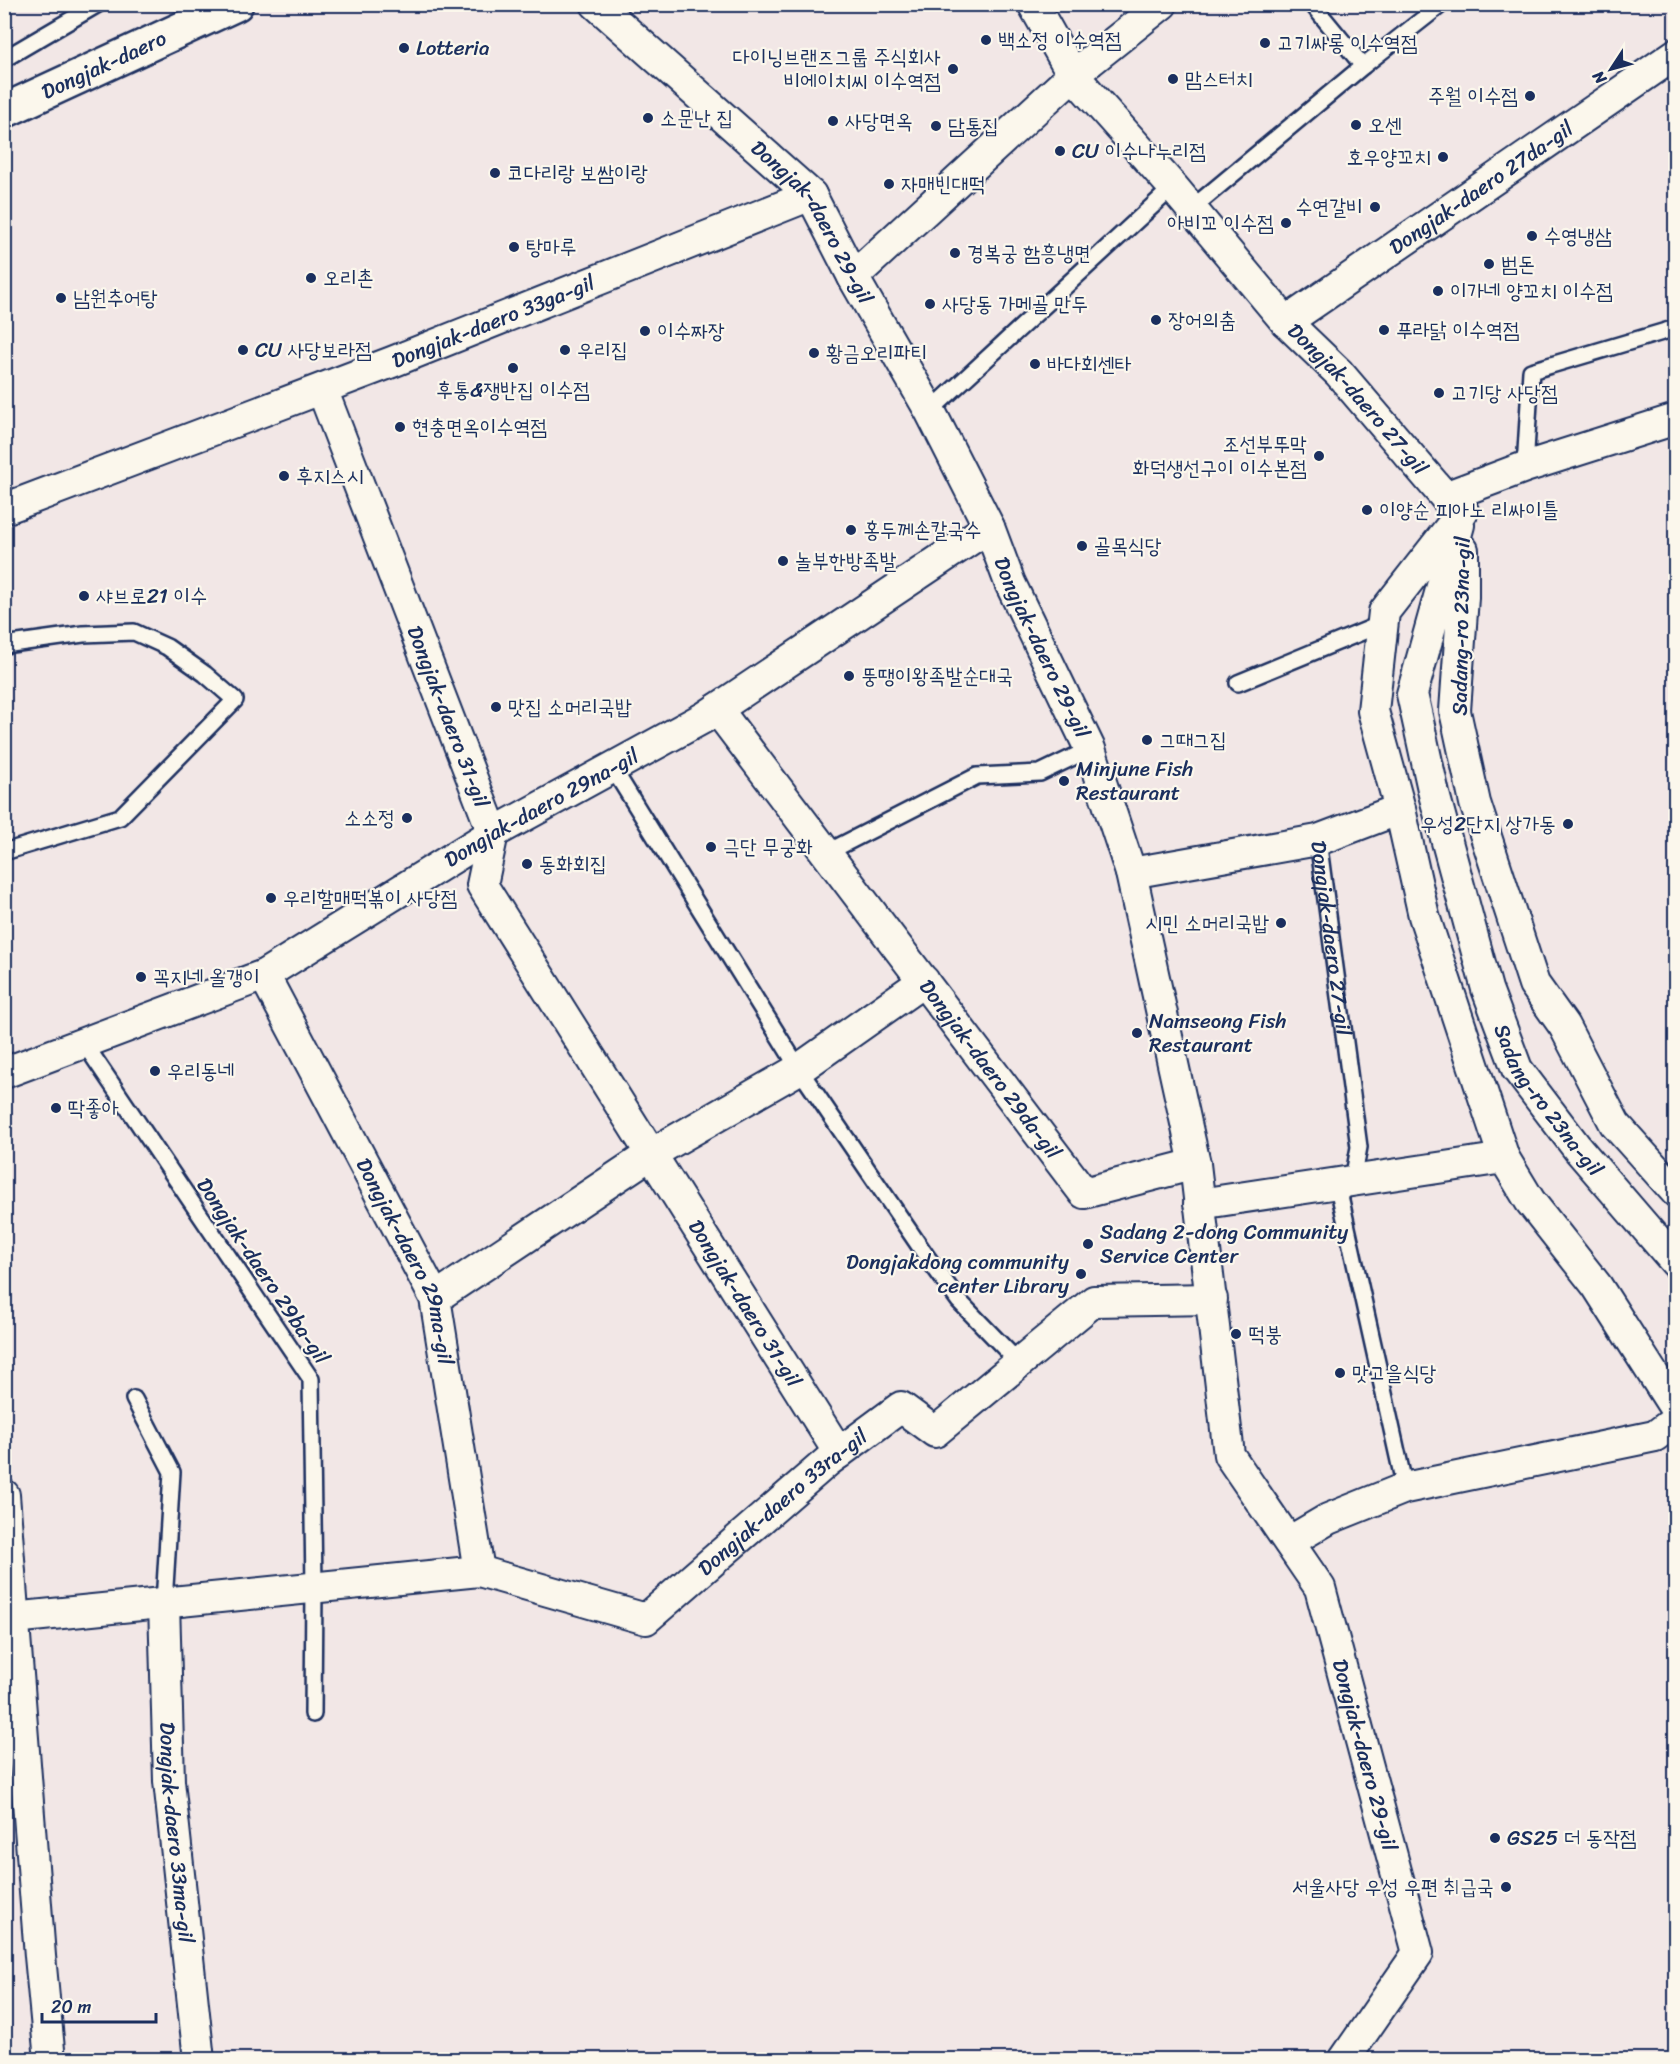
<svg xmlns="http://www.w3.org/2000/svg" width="1680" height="2064" viewBox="0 0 1680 2064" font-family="Sriracha,'Poor Story',sans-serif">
<rect width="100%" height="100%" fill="#f2e7e6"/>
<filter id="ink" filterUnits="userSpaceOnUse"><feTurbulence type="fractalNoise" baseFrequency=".0167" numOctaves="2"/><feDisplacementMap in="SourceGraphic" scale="12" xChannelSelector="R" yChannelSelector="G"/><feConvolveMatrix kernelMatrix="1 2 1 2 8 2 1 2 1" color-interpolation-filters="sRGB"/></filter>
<g filter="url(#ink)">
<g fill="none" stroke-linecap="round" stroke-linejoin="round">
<defs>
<g id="service">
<path d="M1312,4l51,62"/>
<path d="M4,59l94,-55"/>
<path d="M1191,209l172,-143 79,-62"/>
<path d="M930,411l243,-224"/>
<path d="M1525,467l6,-96 145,-43"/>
<path d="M4,645l79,-11 51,-2 33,15 38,27 30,26 -115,117 -116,35"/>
<path d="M1238,683l136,-56 7,-10"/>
<path d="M612,767l187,302 128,188 32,44 60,62"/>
<path id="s1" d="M1318,840l41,307 -6,33 -13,16 65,292"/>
<path d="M826,853l151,-77 63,-3 50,-24"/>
<path d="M84,1043l227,336 3,208 -1,127"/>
<path d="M134,1399l38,73 -8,131"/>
</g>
<g id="minor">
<path id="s2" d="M596,4l215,191 42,82 77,134 59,116 21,56 80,166 41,124 64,291 34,291 91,133 98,365 -74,107"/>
<path id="s3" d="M1033,4l40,71 100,112 113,135 53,51 106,124 18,14 -79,101 -11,99 27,98 -82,31 -187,33"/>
<path d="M853,277l220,-202 89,-71"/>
<path id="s4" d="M1286,322l390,-268"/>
<path id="s5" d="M322,389l171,444 -11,52 357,568"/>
<path d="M1445,497l80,-30 151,-48"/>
<path id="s6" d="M4,509l388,-147 419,-167"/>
<path id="s7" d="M1459,525l-47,169 22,100 53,195 30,80 61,80 98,114"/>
<path d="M1463,550v47l-8,114 20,92 59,181 30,42 51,98 61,68"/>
<path id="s8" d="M717,709l367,484 111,-29"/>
<path d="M1400,809l24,107 80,242"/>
<path id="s9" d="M264,975l171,323 44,273"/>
<path id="s10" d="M4,1073l260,-98 229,-142 212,-116 284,-190"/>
<path d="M1199,1204l305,-46 26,43 67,85 79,124"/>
<path d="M435,1298l216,-144 148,-85 125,-88"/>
<path d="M4,1495l36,461 10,104"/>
<path d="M1289,1542l39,-23 77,-31 250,-52 21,-16"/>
<path id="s11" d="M164,1603l5,178 30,279"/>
<path id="s12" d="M13,1618l466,-47 167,48 182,-158 73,-54 34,25 159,-131 118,-2"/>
</g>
<g id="primary">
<path id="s13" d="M4,111l232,-107"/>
</g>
</defs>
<use href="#service" stroke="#1b2f5e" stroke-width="20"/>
<use href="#minor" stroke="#1b2f5e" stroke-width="34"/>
<use href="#primary" stroke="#1b2f5e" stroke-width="38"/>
<use href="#service" stroke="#fbf7ec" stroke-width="15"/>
<use href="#minor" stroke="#fbf7ec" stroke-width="30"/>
<use href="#primary" stroke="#fbf7ec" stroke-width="33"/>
</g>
</g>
<g fill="#1b2f5e" stroke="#fbf7ec" stroke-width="2">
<circle cx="986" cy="40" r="6"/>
<circle cx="1265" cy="43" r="6"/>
<circle cx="404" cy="48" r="6"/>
<circle cx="953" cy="69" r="6"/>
<circle cx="1173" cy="79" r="6"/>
<circle cx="1530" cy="96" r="6"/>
<circle cx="648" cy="118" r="6"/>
<circle cx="833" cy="121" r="6"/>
<circle cx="1356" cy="125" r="6"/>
<circle cx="936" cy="126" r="6"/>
<circle cx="1060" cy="151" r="6"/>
<circle cx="1443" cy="157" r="6"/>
<circle cx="495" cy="173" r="6"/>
<circle cx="889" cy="184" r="6"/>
<circle cx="1375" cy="207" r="6"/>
<circle cx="1286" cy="223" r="6"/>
<circle cx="1532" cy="236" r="6"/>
<circle cx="514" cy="247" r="6"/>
<circle cx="955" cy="253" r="6"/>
<circle cx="1489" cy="264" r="6"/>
<circle cx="311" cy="278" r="6"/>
<circle cx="1438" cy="291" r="6"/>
<circle cx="61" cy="298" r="6"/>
<circle cx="930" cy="304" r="6"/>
<circle cx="1156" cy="320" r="6"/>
<circle cx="1384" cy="330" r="6"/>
<circle cx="645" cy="331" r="6"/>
<circle cx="243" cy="350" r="6"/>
<circle cx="565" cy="350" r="6"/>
<circle cx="814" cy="353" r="6"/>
<circle cx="1035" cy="364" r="6"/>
<circle cx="513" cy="368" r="6"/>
<circle cx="1439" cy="393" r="6"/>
<circle cx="400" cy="427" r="6"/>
<circle cx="1319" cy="456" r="6"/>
<circle cx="284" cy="476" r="6"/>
<circle cx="1367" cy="510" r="6"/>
<circle cx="851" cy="530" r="6"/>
<circle cx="1082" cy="546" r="6"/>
<circle cx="783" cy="561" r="6"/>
<circle cx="84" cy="596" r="6"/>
<circle cx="849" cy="676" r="6"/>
<circle cx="496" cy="707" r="6"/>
<circle cx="1147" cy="740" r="6"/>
<circle cx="1064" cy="781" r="6"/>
<circle cx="407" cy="818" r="6"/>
<circle cx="1568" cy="824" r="6"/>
<circle cx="711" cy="847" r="6"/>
<circle cx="527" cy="864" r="6"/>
<circle cx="271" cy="898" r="6"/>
<circle cx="1281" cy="923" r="6"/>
<circle cx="141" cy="977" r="6"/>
<circle cx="1137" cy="1033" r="6"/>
<circle cx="155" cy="1071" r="6"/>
<circle cx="56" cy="1108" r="6"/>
<circle cx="1088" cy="1244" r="6"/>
<circle cx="1081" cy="1274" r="6"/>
<circle cx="1236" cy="1334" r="6"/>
<circle cx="1340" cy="1373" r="6"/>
<circle cx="1495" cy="1838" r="6"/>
<circle cx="1506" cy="1887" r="6"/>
</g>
<g text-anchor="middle" stroke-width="4.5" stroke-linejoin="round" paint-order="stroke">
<g font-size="21" fill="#1b2f5e" stroke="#fbf7ec" text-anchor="start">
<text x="998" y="47">백소정 이수역점</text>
<text x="1277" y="50">고기싸롱 이수역점</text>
<text x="416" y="55">Lotteria</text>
<text x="941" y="64" text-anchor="end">다이닝브랜즈그룹 주식회사<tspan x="941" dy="24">비에이치씨 이수역점</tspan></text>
<text x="1185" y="86">맘스터치</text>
<text x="1518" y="103" text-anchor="end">주월 이수점</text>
<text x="660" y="125">소문난 집</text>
<text x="845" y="128">사당면옥</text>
<text x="1368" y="132">오센</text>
<text x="948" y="133">담통집</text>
<text x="1072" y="158">CU 이수나누리점</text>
<text x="1431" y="164" text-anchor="end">호우양꼬치</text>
<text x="507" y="180">코다리랑 보쌈이랑</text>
<text x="901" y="191">자매빈대떡</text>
<text x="1363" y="214" text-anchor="end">수연갈비</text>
<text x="1274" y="230" text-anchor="end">아비꼬 이수점</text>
<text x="1544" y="243">수영냉삼</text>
<text x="526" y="254">탕마루</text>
<text x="967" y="260">경복궁 함흥냉면</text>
<text x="1501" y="271">범돈</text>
<text x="323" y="285">오리촌</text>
<text x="1450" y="298">이가네 양꼬치 이수점</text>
<text x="73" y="305">남원추어탕</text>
<text x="942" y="311">사당동 가메골 만두</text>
<text x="1168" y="327">장어의춤</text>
<text x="1396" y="337">푸라닭 이수역점</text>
<text x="657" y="338">이수짜장</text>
<text x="255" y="357">CU 사당보라점</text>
<text x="577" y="357">우리집</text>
<text x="826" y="360">황금오리파티</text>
<text x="1047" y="371">바다회센타</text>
<text x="513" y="397" text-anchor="middle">후통&amp;쟁반집 이수점</text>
<text x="1451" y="400">고기당 사당점</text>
<text x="412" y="434">현충면옥이수역점</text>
<text x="1307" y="451" text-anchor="end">조선부뚜막<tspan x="1307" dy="24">화덕생선구이 이수본점</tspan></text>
<text x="296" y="483">후지스시</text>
<text x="1379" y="517">이양순 피아노 리싸이틀</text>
<text x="863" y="537">홍두께손칼국수</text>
<text x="1094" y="553">골목식당</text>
<text x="795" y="568">놀부한방족발</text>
<text x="96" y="603">샤브로21 이수</text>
<text x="861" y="683">뚱땡이왕족발순대국</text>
<text x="508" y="714">맛집 소머리국밥</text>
<text x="1159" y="747">그때그집</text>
<text x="1076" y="776">Minjune Fish<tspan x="1076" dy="24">Restaurant</tspan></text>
<text x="395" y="825" text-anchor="end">소소정</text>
<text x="1556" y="831" text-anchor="end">우성2단지 상가동</text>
<text x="723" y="854">극단 무궁화</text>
<text x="539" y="871">동화회집</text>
<text x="283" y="905">우리할매떡볶이 사당점</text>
<text x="1269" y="930" text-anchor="end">시민 소머리국밥</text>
<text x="153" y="984">꼭지네 올갱이</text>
<text x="1149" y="1028">Namseong Fish<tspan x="1149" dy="24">Restaurant</tspan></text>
<text x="167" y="1078">우리동네</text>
<text x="68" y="1115">딱좋아</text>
<text x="1100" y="1239">Sadang 2-dong Community<tspan x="1100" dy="24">Service Center</tspan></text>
<text x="1069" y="1269" text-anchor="end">Dongjakdong community<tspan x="1069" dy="24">center Library</tspan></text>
<text x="1248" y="1341">떡붕</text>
<text x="1352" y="1380">맛고을식당</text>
<text x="1507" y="1845">GS25 더 동작점</text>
<text x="1494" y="1894" text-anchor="end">서울사당 우성 우편 취급국</text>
</g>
<g font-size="21" fill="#1b2f5e" stroke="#fbf7ec">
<text dy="7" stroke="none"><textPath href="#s13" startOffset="110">Dongjak-daero</textPath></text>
<text dy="7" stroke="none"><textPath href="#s4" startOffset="237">Dongjak-daero 27da-gil</textPath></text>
<text dy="7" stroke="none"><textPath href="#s2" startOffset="310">Dongjak-daero 29-gil</textPath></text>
<text dy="7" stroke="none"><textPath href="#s6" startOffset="524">Dongjak-daero 33ga-gil</textPath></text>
<text dy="7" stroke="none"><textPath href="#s3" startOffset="513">Dongjak-daero 27-gil</textPath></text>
<text transform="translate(1461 626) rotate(-89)" y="7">Sadang-ro 23na-gil</text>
<text dy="7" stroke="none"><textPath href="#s2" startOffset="796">Dongjak-daero 29-gil</textPath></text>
<text dy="7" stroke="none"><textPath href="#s5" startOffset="351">Dongjak-daero 31-gil</textPath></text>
<text dy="7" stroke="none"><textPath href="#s10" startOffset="602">Dongjak-daero 29na-gil</textPath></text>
<text dy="7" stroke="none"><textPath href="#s1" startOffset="99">Dongjak-daero 27-gil</textPath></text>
<text dy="7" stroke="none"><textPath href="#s8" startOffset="452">Dongjak-daero 29da-gil</textPath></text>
<text dy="7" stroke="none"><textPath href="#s7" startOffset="608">Sadang-ro 23na-gil</textPath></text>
<text dy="7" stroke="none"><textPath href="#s9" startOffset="321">Dongjak-daero 29ma-gil</textPath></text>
<text transform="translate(263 1271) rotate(56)" y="7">Dongjak-daero 29ba-gil</text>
<text dy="7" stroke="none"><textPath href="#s5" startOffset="1023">Dongjak-daero 31-gil</textPath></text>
<text dy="7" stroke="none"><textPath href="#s12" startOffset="822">Dongjak-daero 33ra-gil</textPath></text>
<text dy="7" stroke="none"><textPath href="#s2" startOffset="1964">Dongjak-daero 29-gil</textPath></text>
<text dy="7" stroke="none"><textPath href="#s11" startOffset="230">Dongjak-daero 33ma-gil</textPath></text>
</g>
</g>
<rect width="1680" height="2064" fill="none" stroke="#fbf7ec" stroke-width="24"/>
<rect x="12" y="12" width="1656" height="2040" fill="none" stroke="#1b2f5e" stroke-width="2" filter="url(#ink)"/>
<g transform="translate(1611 69) rotate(234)" stroke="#fbf7ec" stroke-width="4.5" paint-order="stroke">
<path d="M0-4.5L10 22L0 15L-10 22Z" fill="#1b2f5e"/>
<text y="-9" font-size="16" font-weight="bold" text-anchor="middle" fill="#1b2f5e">N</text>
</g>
<path d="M42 2013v9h114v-9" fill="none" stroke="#1b2f5e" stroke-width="3"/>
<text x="51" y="2013" font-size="18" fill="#1b2f5e" stroke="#fbf7ec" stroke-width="4.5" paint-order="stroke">20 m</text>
</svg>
